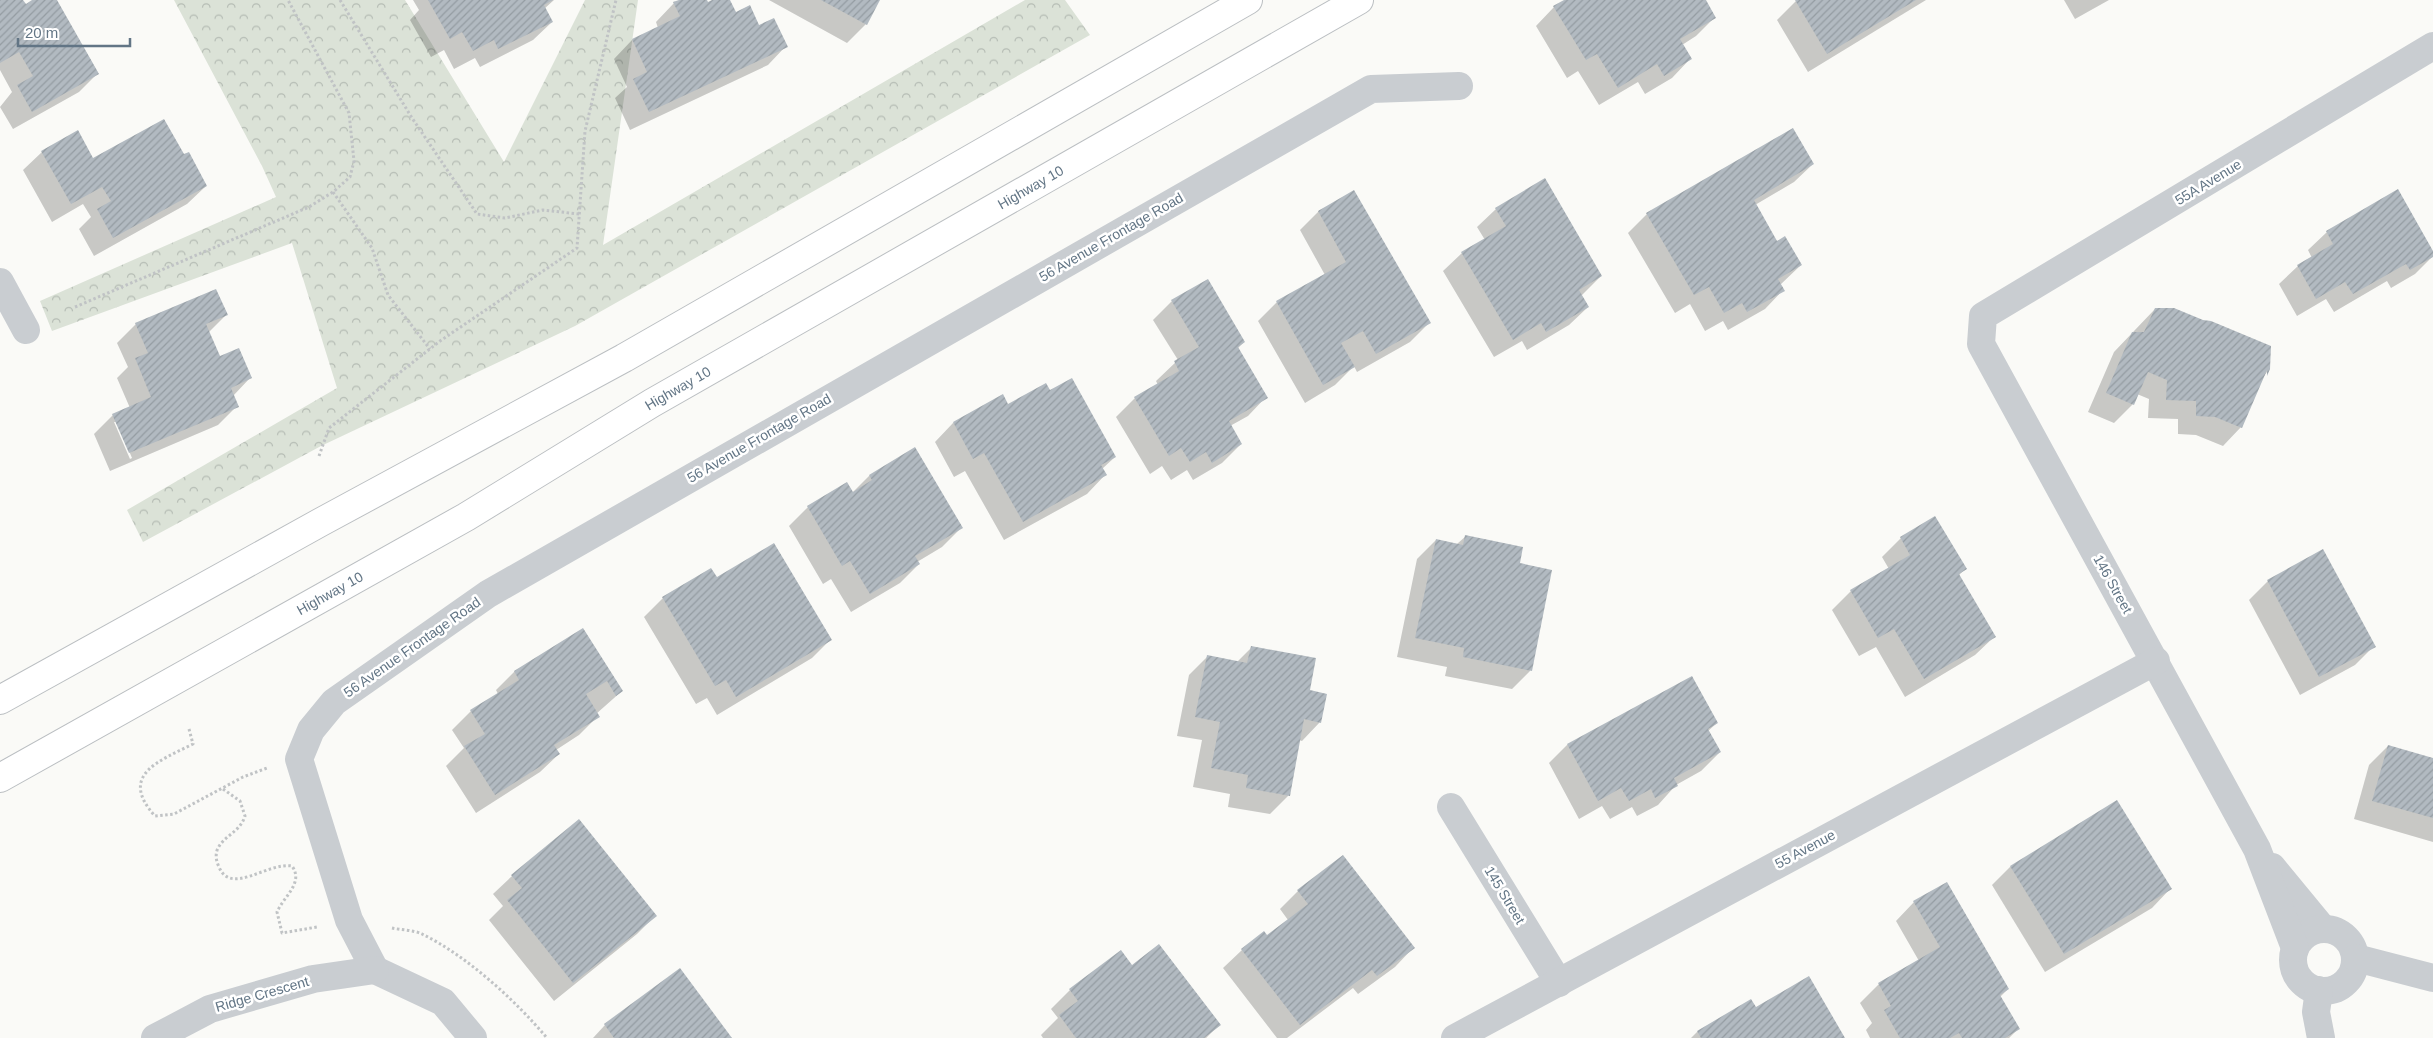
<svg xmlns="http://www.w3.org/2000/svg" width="2433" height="1038" viewBox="0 0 2433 1038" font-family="Arial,sans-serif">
<defs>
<pattern id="park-crowns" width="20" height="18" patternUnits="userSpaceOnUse" patternTransform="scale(1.25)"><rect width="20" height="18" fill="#dbe2d7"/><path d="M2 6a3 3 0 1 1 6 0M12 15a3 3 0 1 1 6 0" fill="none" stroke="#b5bcb4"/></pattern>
<pattern id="building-hatch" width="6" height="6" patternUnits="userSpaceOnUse" patternTransform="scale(1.25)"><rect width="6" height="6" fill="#b2bac1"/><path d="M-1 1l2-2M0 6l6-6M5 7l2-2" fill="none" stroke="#949ca2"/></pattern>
</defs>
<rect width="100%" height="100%" fill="#fafaf7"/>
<path fill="url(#park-crowns)" d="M174,0h231l99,162 81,-162h53l-35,245 422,-245h40l25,35 -515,291 -254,120 -178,96 -16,-32 210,-122 -45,-145 -240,88 -12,-30 236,-104 -14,-31z"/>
<g fill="#0003" fill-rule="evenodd">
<path d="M0,0h22l3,5 9,-5h22l42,73 -19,19 -66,37 -13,-22 12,-15 -12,-22z"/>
<path d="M413,0h141l-10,9 8,13 -19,18 -53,27 -5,-9 -21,11 -10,-19 -13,7 -21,-37 9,-10z"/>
<path d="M681,0h24l2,4 8,-4h14l6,14 51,32 -18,19 -138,65 -15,-32 12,-11 -13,-28 18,-19 26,-12 -2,-6 18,-19z"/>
<path d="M769,0h110l-13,24 -19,19z"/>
<path d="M1567,0h137l11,17 -19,19 -14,9 8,14 -18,19 -27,16 -7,-12 -39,23 -21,-34 -11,7 -31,-52 18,-19z"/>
<path d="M1797,0h129l-118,72 -31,-52z"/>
<path d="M2064,0h45l-34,19z"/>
<path d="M42,152l51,8 91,-4 22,30 -19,18 -93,52 -15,-27 12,-12 -8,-13 -31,18 -29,-52z"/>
<path d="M1813,164l-19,18 -39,23 22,37 24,23 -21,20 3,5 -18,19 -37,21 -5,-9 -18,10 -15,-27 -15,9 -47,-80 19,-19z"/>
<path d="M1354,191l75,132 -19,19 -53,30 -3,-6 -19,19 -30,18 -47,-82 19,-19 48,-27 -25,-45 18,-18z"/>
<path d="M1496,209l105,67 -20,20 7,11 -19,18 -42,25 -5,-9 -28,16 -51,-86 19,-18 23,-13 -8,-13z"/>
<path d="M2327,232l106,22v2l-18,18 -24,14 -4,-7 -53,31 -8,-13 -29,17 -18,-32 19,-18 14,-8 -4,-8z"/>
<path d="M1172,301l72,41 -6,6 28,49 -18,19 -18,10 11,18 -19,19 -29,17 -6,-10 -16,10 -9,-14 -12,8 -34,-57 19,-19 23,-13 -2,-4 22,-21 -25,-40z"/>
<path d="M2155,309l114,60 -7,10 -21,48 -18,19 -27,-11 -18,-1v-15l-30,-1 1,-19 -12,-5 -4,10 -19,19 -26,-11 26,-60z"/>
<path d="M226,315l-18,18 11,25 31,20 -17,18 4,10 -19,19 -108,46 -16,-37 19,-19 17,-7 -13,-30 11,-11 -11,-24 19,-19zM114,422h3l15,36 -2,1z"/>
<path d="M1050,392l65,65 -13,12 3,6 -18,19 -83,46 -39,-69 -11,6 -19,-35 18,-19 49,-27 6,10z"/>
<path d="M915,449l46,79 -19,19 -25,15 2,2 -19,19 -49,29 -20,-33 -8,5 -34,-58 19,-19 39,-23 5,9 17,-17z"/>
<path d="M1466,536l52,28 12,107 -18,18 -67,-13 2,-9 -50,-10 20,-98 19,-19 21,4z"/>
<path d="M1901,538l64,31 -7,7 36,61 -19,18 -70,42 -29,-50 -17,9 -27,-46 19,-19 38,-22 -7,-12z"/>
<path d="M2322,551l52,95 -19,19 -55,30 -51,-95 19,-19z"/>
<path d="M716,578l114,62 -18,18 -95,57 -10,-17 -11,6 -52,-87 19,-19z"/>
<path d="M583,629l39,62 -26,23 2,2 -19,19 -23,15 3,4 -19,18 -64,41 -30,-47 18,-18 -12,-18 19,-19 27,-17 -2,-4 18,-18z"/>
<path d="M1252,647l68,75 -18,19 -3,-1 -11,56 -18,18 -42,-7 2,-13 -37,-7 9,-47 -25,-4 12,-61 19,-19 29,6z"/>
<path d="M1717,723l-9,8 12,21 -19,19 -25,14 -18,20 -21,11 -5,-9 -22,12 -8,-13 -23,13 -30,-56 18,-18z"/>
<path d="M2388,746l45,13v83l-79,-23 15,-54z"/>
<path d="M2117,802l53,87 -18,19 -107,64 -53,-87 18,-18z"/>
<path d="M512,876l144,39 -19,19 -83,67 -65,-81 14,-14 -10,-12z"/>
<path d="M1298,891l115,57 -18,19 -37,27 -5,-6 -66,50h-10l-54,-70 19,-18 25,-13 21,-17 -8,-11z"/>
<path d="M1914,902l94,87 -8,8 18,32 -9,9h-139l-4,-8 6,-7 -12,-20 19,-19 40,-23 -23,-40z"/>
<path d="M1121,952l11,14 87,59 -13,13h-163l-2,-3 17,-17 -7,-9 19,-19z"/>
<path d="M1756,1009l88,29h-153l6,-6z"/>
<path d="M605,1025l126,13h-138z"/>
</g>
<g fill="url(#building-hatch)">
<path d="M0,0h23l3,4 6,-4h25l42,74 -67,38 -15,-27 16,-9 -14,-24 -19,11z"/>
<path d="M428,0h125l-9,5 9,17 -55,27 -4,-9 -21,11 -11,-19 -12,7z"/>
<path d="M679,0h28l1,2 4,-2h18l6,12 14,-7 9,20 15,-7 14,29 -139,65 -16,-33 14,-7 -15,-33 48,-23 -7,-14z"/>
<path d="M821,0h59l-13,25z"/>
<path d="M1564,0h142l10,18 -36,21 12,20 -28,17 -7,-12 -39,24 -21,-34 -11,6 -33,-54z"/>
<path d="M1795,0h121l-89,54z"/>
<path d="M164,119l20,35 5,-2 18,34 -94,52 -16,-29 14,-8 -9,-14 -31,17 -30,-53 37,-21 15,28z"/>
<path d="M1793,128l21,36 -60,36 23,41 8,-5 17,29 -24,14 7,12 -38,21 -5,-9 -18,10 -15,-26 -15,8 -48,-82z"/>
<path d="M1545,178l57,98 -23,14 10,17 -43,25 -5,-9 -28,17 -52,-88 45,-26 -11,-18z"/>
<path d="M2398,189l35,62v6l-23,13 -4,-6 -53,30 -8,-12 -29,17 -19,-34 36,-21 -7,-13z"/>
<path d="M1354,190l77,133 -55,31 -13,-23 -22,12 14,24 -32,18 -47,-84 70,-39 -28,-51z"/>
<path d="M1208,279l37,63 -7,5 30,51 -39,23 13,23 -30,19 -6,-11 -16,10 -9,-14 -12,8 -35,-59 45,-26 -5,-10 25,-14 -28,-47z"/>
<path d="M216,289l12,26 -22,9 14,32 19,-8 13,30 -21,10 8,19 -110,46 -17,-39 39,-17 -16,-39 13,-5 -13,-30z"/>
<path d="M2155,308h19l29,12 8,1 60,25 -1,23 -3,7v-6l-25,58 -27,-11 -19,-1v-15l-30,-1 1,-20 -19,-8 -14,33 -28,-12 26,-61h12z"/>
<path d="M1072,378l44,79 -15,8 6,10 -84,47 -39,-69 -11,6 -20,-37 50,-28 5,10 38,-21 4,7z"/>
<path d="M915,447l48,81 -48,28 5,8 -50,30 -20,-33 -8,5 -35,-60 40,-24 6,10 19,-12 -3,-5z"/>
<path d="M1935,516l32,53 -8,5 37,63 -72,42 -30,-50 -16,9 -28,-48 60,-35 -10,-18z"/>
<path d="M1465,535l58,12 -3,16 32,7 -20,101 -69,-14 1,-9 -49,-10 21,-99 27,6z"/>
<path d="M774,543l58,97 -96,57 -10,-17 -11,6 -53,-89 49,-29 6,9z"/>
<path d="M2323,549l53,98 -57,30 -52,-97z"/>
<path d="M583,628l40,63 -7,5 -9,-15 -21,13 14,23 -46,28 6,9 -65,41 -31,-49 21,-12 -15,-24 49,-30 -5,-9z"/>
<path d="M1251,646l65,12 -6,32 17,4 -6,29 -17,-4 -14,77 -44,-8 2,-13 -37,-7 9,-46 -25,-5 12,-62 40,8z"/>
<path d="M1692,676l26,47 -10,6 13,23 -47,26 4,8 -23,12 -4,-9 -22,12 -8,-13 -23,13 -31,-57z"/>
<path d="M2388,745l45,13v60l-61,-17z"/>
<path d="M2117,800l55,89 -108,65 -54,-88z"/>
<path d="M579,819l78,97 -84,67 -66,-83 15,-12 -11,-13z"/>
<path d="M1343,855l72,93 -38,28 -5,-6 -72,55 -59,-76 23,-18 3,4 41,-31 -11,-14z"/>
<path d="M1947,882l62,107 -9,6 20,34 -15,9h-43l-3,-5 -9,5h-50l-16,-28 7,-4 -13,-23 62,-36 -27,-46z"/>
<path d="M1159,944l62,81 -17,13h-128l-17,-23 19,-14 -9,-12 52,-39 11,15z"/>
<path d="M680,968l52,70h-118l-10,-14z"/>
<path d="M1809,976l36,62h-144l-4,-7 54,-32 5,8z"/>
</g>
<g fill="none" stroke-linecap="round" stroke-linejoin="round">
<defs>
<g id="highway">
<path d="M0,700l321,-178 303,-164 624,-358"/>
<path id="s1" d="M0,778l466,-261 186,-114 707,-403"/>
</g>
</defs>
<use href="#highway" stroke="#bbbfc2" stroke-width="30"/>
<g stroke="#c0c3c5" stroke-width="3" stroke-dasharray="2.5 2.5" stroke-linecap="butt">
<path d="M340,0l72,118 65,96 28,4 38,-8 36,4"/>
<path d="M333,192l39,56 16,47 42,54"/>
<path d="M75,307l234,-100 24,-15 17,-15 4,-16 -5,-48 -61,-113"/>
<path d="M319,456l10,-28 111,-87 137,-93 8,-117 31,-131"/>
<path d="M189,729l4,15c-34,17 -75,31 -38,72l19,-2 69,-37 24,-9"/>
<path d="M223,789l17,12 5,15c-5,16 -20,19 -27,32 -3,6 -2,13 1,19 12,29 48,-5 73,-1 12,17 -8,30 -15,46l5,21 35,-6"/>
<path d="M392,928c9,2 22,2 30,6 45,22 93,66 125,104"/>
</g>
<g stroke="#c9cdd1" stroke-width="28">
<path d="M0,282l26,48"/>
<path d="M1451,807l108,176"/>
<path d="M2272,867l51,62"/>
<circle cx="2324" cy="960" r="31"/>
<path d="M2295,948l-38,-99 -276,-505 2,-28 450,-270"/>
<path d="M2356,958l77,20"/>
<path d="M375,970l-26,-50 -50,-161 12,-29 23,-28 154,-108 883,-505 88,-3"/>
<path d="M375,970l68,32 30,36"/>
<path d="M2319,990l-3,22 5,26"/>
<path d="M155,1038l55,-29 103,-30 62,-9"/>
<path d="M1455,1038l701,-377"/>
</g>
<use href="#highway" stroke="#fff" stroke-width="28"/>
</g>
<g text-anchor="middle" stroke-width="5" stroke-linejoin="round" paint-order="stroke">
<g font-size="14" fill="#627585" stroke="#fff">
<text transform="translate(2208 182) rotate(-31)" y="5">55A Avenue</text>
<text dy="5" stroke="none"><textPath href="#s1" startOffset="1188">Highway 10</textPath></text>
<text transform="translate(1111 237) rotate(-30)" y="5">56 Avenue Frontage Road</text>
<text dy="5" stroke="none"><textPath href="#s1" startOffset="782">Highway 10</textPath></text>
<text transform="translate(759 438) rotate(-30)" y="5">56 Avenue Frontage Road</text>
<text transform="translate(2113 584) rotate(61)" y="5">146 Street</text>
<text dy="5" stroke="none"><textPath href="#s1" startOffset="378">Highway 10</textPath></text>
<text transform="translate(412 647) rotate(-35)" y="5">56 Avenue Frontage Road</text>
<text transform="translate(1805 849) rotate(-28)" y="5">55 Avenue</text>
<text transform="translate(1505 895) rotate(59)" y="5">145 Street</text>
<text transform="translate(262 994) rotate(-16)" y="5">Ridge Crescent</text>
</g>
</g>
<path d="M18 38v8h112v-8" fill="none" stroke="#627585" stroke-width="2.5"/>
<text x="25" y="38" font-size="15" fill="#627585" stroke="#ffffff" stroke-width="4" paint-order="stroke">20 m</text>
</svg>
